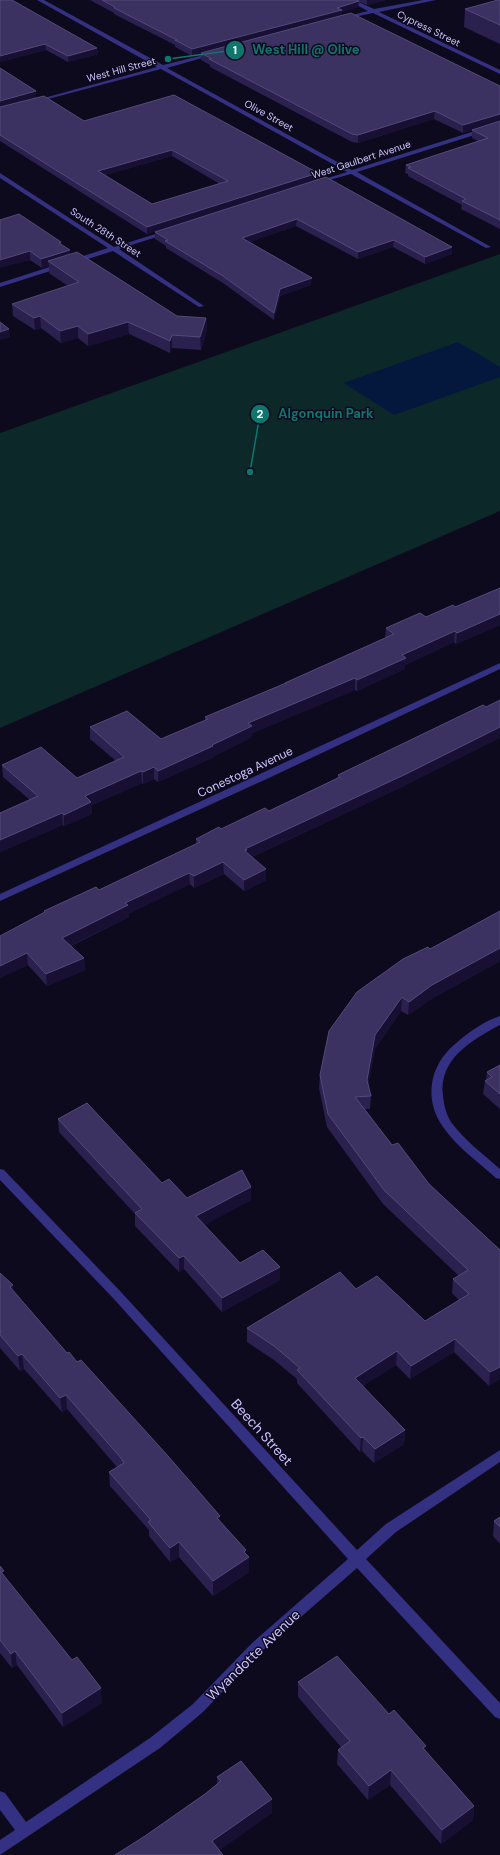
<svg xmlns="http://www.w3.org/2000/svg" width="500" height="1855" viewBox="0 0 500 1855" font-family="'DM Sans',sans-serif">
<rect width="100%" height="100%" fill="#0e0a1e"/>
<path fill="#0c2828" d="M500,254v257l-500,217v-295z"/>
<path fill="#04173d" d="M458,342l42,25v10l-106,38 -50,-32z"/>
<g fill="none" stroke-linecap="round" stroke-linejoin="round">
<g fill="#343082" fill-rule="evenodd">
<path d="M37,0h7l119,65 53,-13v2l-49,14 185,102 148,-47v4l-143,45 134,75 -5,1 -135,-74 -36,10v-2l32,-10 -186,-103 -128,34v-2l124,-34z"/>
<path d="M347,0h7l20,9 49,-9h13l-57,12 121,58v4l-127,-61 -33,7v-2l28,-7z"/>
<path d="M0,173l114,74 51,-16h4v2l-50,16 85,57 -5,1 -86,-56 -113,36v-4l108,-35 -108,-70z"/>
<path d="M500,663v6l-229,108 -271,124v-7z"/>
<path d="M500,1016v9c-28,15 -62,34 -57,71 1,9 3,18 8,26 13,18 32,32 49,47v10l-4,-1c-18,-16 -39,-31 -53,-51 -19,-27 -14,-61 11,-82 12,-11 30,-24 46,-29z"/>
<path d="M0,1169l4,1 117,122 236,258 29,-26 114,-74v12l-104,70 -30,27 134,144v16l-5,-2 -138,-149 -94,82 -60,62 -43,36 -160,107v-15l15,-10 -15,-20v-19l5,2 21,29 124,-84 43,-34 60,-62 95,-83 -235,-261 -113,-118z"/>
</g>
</g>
<g fill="#2a214e" fill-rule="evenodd">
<path d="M0,0l97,48 1,6 -30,8 -22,-12 -46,12z"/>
<path d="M90,0h296l-19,5 -8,-3 -1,5 -16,5v4l158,70v143l-39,-20 1,-4 -54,-29v-2l-3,-1 1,-8 72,-24 -6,-3v-8l-9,3 -29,-14 -76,24 -6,-1 -142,-75v-2l-9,-5v-7l-9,3 -17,-9v-2l-61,-31v-1z"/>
<path d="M500,0v44l-36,-17 1,-18z"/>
<path d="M0,68l36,23v7l48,23 234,52v7l-171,54 -147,-93zM172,156l48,28 -68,20 -47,-29z"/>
<path d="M326,177l126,77 -27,10 -32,-17 -35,12 -62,-33 -46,16 61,43 -31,11 -6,24 -51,-37 -57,-35v-2l-11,-7v-7z"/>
<path d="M0,220l61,22 1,3 8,9 107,62 29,2 1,12 -6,20 -29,-2 -2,5 -41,-19 -41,12 -10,-8 -17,5 -20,-15 -6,2 -22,-14 -1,-12 56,-18 -19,-13v-7l-7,2 -12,-8 -4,1z"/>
<path d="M500,588v37l-44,19 -2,-2 -49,23v4l-48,22 -2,-1 -103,43v4l-38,19v1l-56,25 -4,-3 -11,5 -1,-1 -50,22v9l-28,12 -1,-1 -63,27v-39l30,-13 -27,-23 -1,-12 75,13 39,-17 -26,-22v-12l71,12 44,-19v-3l80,-33v-1l100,-45 1,-10 40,-11 29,-10z"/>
<path d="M338,775l68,10 -154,72 14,12v11l-22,11 -20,-17 -30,14 -4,-4 -62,30 1,3 -58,29 13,12 1,12 -38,16 -19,-21 -28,13 44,-65v-2l55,-21 97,-46v-5l73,-28 68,-33z"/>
<path d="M500,911v50l-69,38 -23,16 -7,-4 -26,38 -7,36 3,11 -1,13h-5l27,36 37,39 71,66v129l-11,7 -35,-34 -44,27 -14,-14 -34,21 43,44 -1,14 -30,19 -12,-12 -2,1 -63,-69v-4l-23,-19 -27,-18v-14l109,-39 69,32 34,-21 -7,-7 1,-14 6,-3 -76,-72 -56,-77 -8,-39 1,-13 110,-126z"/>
<path d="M500,1065v44l-17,-15 2,-13 1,-1 1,-8z"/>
<path d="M58,1119l129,79 64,2 -47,25 36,38 40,4v13l-58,32 -38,-43 -5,3 -44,-46v-12l-76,-82z"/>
<path d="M0,1273l13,17 54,63 10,9 143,154v6l26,28v4l3,18 -36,24 -34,-39 -9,5 -21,-26v-6l-39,-44 -1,-14 8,-5 -50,-58 -5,3 -38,-43 -4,2 -20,-23z"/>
<path d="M500,1517v27l-7,-8 1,-15z"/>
<path d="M0,1566l4,10 98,127 -39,24 -46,-62 -5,3 -12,-15z"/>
<path d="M298,1682l91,32 36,36 49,56 -1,14 -32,24 -51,-59 -22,15 -31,-36 1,-14 3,-3 -43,-50z"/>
<path d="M217,1777l55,22v14l-53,37 -74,-14 60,-42 12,-10z"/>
</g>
<g fill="#181033">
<path d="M367,0h19l-19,5z"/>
<path d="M359,1l-1,6 -16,5v4l-150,40v-7z"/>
<path d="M45,44l1,6 -46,12v-6z"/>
<path d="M97,48l1,6 -30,8v-6z"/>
<path d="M36,91v7l-36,9v-6z"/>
<path d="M435,111l-1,8 -76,24v-8z"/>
<path d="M500,114v8l-37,11v-8z"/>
<path d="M172,150v6l-74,21v-6z"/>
<path d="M318,173v7l-171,54v-7z"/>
<path d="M297,219l-1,7 -54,19v-7z"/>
<path d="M394,240l-1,7 -35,12v-7z"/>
<path d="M452,247v7l-27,10v-7z"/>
<path d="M70,250v9l-22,2 1,5 -7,2 -1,-9z"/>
<path d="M30,251v9l-30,8v-8z"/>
<path d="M312,278l-1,7 -31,11 -6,24v-7l6,-24z"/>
<path d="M40,316l1,12 -6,2 -1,-12z"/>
<path d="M206,318l1,12 -6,20 -1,-13z"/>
<path d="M128,322l1,12 -41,12v-12z"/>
<path d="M78,326v12l-17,5 -1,-12z"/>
<path d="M9,329l1,8 -10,3v-8z"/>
<path d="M172,335v13l-2,5v-12z"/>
<path d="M500,614v11l-44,19 1,-11z"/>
<path d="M455,631l-1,11 -49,23v4l-48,22v-11l45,-25z"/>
<path d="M355,678v12l-103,43v4l-38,19v1l-56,25v-11l54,-26 36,-22z"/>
<path d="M500,727v11l-94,47 -159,74 -2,-10z"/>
<path d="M154,767v12l-11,5v-12z"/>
<path d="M141,771l1,12 -50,22v9l-28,12v-11l21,-19z"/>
<path d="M62,813l1,12 -63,27v-12z"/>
<path d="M223,862l1,12 -30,14v-12z"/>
<path d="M266,869v11l-22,11v-11z"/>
<path d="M189,873l1,11 -62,30 1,3 -66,32 -1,-11 63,-35z"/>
<path d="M500,948v13l-69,38 -23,16 1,-13 23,-17z"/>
<path d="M27,953l1,12 -28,13v-12z"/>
<path d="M84,958l1,12 -38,16 -1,-12z"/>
<path d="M402,997l-1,14 -26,38 -9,45 1,-14 8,-45z"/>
<path d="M251,1187v13l-55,30v-14z"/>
<path d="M184,1256v13l-5,3v-14z"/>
<path d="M280,1267v13l-58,32v-14z"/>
<path d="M13,1285l1,14 -4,-12z"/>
<path d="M455,1339l-1,13 -44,27 1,-13z"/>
<path d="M397,1351l-1,14 -42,26 1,-13z"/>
<path d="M22,1354l2,15 -4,2 -2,-15z"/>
<path d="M500,1367v12l-11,7 1,-14z"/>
<path d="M66,1395l1,14 -5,3 -2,-14z"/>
<path d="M405,1430l-1,14 -30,19 1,-14z"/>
<path d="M363,1437l-1,14 -2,1 1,-14z"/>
<path d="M220,1516v15l-3,-13z"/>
<path d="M179,1542v15l-9,5v-14z"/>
<path d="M246,1550v10l3,-3v15l-36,24v-15z"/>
<path d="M15,1651l2,14 -5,3 -1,-14z"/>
<path d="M101,1688l1,15 -39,24 -1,-14z"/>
<path d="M391,1770l-1,15 -22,15 1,-14z"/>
<path d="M272,1799v14l-59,42 -1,-14z"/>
<path d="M474,1806l-1,14 -32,24 1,-14z"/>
</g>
<g fill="#3c3261" stroke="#534a7a" fill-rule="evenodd">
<path d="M0,0h12l85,48 -29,8 -23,-12 -45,12z"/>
<path d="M102,0h254l3,1 -22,7 5,2 -150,39 -17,-9h2l-63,-32 1,-1z"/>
<path d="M498,0h2v25l-35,-16z"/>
<path d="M351,13l149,73v28l-37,11 -28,-14 -77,24 -6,-1 -143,-75h3l-11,-6z"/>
<path d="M0,68l36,23 -36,10z"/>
<path d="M174,95l144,78 -171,54 -147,-92v-28l44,-11 40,25zM172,150l56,31 -76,23 -54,-33z"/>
<path d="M500,121v99l-38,-19 4,-2 -58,-31 3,-1 -5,-2 82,-27 -16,-8z"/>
<path d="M326,177l126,70 -27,10 -31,-17 -36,12 -61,-33 -55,19 70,40 -32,11 -6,24 -51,-37 -58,-35 3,-1 -13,-8z"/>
<path d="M19,214l42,28 -2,1 11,7 -29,9 -11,-8 -30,9v-40z"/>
<path d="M77,252l100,64 29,2 -6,19 -28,-2 -2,6 -42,-19 -40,12 -10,-8 -18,5 -20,-15 -6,2 -22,-14 67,-22 -31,-21z"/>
<path d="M0,322l9,7 -9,3z"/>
<path d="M500,588v26l-43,19 -2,-2 -53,24 4,3 -49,22 -2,-2 -107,45 4,3 -40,19 1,1 -55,25 -4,-4 -11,5 -2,-1 -56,25 6,6 -27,13 -2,-2 -62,27v-27l38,-17 -36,-31 39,-18 36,31 47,-21 -34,-30 37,-16 34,28 47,-20 -3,-2 81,-34h-1l109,-49 -8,-6 34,-15 6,4 27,-12 2,2z"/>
<path d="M500,700v27l-94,47 -161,75 2,1 -2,1 21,18 -22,11 -21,-18 -29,14 -5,-3 -64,30 3,2 -66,33 22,20 -38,16 -19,-21 -27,13v-30l45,-24 -1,-1 52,-24 3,3 101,-48 -4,-3 23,-12 2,2 44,-21 4,3 71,-34 -2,-2 145,-70 3,2z"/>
<path d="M500,911v37l-68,37 -23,17 -7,-5 -27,38 -8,45 4,16 -16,1 37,48 6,-2 31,41 71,66v117l-10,5 -35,-33 -44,27 -14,-15 -42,27 50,52 -30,19 -12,-12 -2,1 -64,-68 3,-2 -26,-22 -27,-18 93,-56 16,17 21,-13 48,45 44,-27 -16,-15 15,-9 -84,-80 -56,-76 -8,-39 9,-44 28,-39 46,-33 25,-12 2,2z"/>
<path d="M500,1065v29l-15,-13 7,-4 -5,-5z"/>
<path d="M87,1103l75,80 7,-4 18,19 55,-28 9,17 -55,29 44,47 23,-13 17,17 -58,31 -38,-42 -5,2 -44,-45 7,-4 -84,-90z"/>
<path d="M0,1273l13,12 -3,2 57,66 2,-1 8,10 4,-2 87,96 52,60 -3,2 29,32 -2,2 5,5 -36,24 -34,-39 -9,6 -22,-26 3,-2 -42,-48 15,-9 -3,-5 -55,-63 -6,3 -38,-44 -4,2 -18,-21v-3h1l-1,-2z"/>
<path d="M500,1517v10l-6,-6z"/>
<path d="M0,1566l4,5 -3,1 71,88 5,-3 24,31 -39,25 -47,-62 -4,3 -11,-14z"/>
<path d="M337,1656l52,58 5,-4 32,36 -3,2 51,58 -32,24 -51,-60 -22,16 -31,-36 12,-9 -52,-59z"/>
<path d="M241,1761l31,38 -60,42 11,14h-108l30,-19 60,-42 16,-13 -4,-4z"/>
</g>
<g text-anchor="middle" stroke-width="3" stroke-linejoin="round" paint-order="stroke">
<g font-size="10" fill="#cec7ff" stroke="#0e0a1e">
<text transform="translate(429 28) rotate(26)" y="4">Cypress Street</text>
<text transform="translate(121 69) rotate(-15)" y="4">West Hill Street</text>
<text transform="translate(269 115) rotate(29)" y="4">Olive Street</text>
<text transform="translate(361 159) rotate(-18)" y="4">West Gaulbert Avenue</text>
<text transform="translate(106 232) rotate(33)" y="4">South 28th Street</text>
</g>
<g font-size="12" fill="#cec7ff" stroke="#0e0a1e">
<text transform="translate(245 772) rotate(-25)" y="4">Conestoga Avenue</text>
</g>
<g font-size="14" fill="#cec7ff" stroke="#0e0a1e">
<text transform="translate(262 1432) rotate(48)" y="5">Beech Street</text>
<text transform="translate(253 1655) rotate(-44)" y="5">Wyandotte Avenue</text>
</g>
</g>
<path fill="none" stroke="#0f766e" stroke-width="1.5" d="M168 59L235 50M250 472L260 414"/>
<g fill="#0f766e" stroke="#0e0a1e" stroke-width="1.5">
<circle cx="168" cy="59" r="4"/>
<circle cx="250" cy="472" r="4"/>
<circle cx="235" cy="50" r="10"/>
<circle cx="260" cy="414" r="10"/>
</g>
<g font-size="12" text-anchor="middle" font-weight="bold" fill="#fff">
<text x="235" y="54">1</text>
<text x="260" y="418">2</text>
</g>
<g font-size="13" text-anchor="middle" font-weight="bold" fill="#0f766e" stroke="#0e0a1e" stroke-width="3" stroke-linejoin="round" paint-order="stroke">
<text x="306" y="54">West Hill @ Olive</text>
<text x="326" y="418">Algonquin Park</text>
</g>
</svg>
